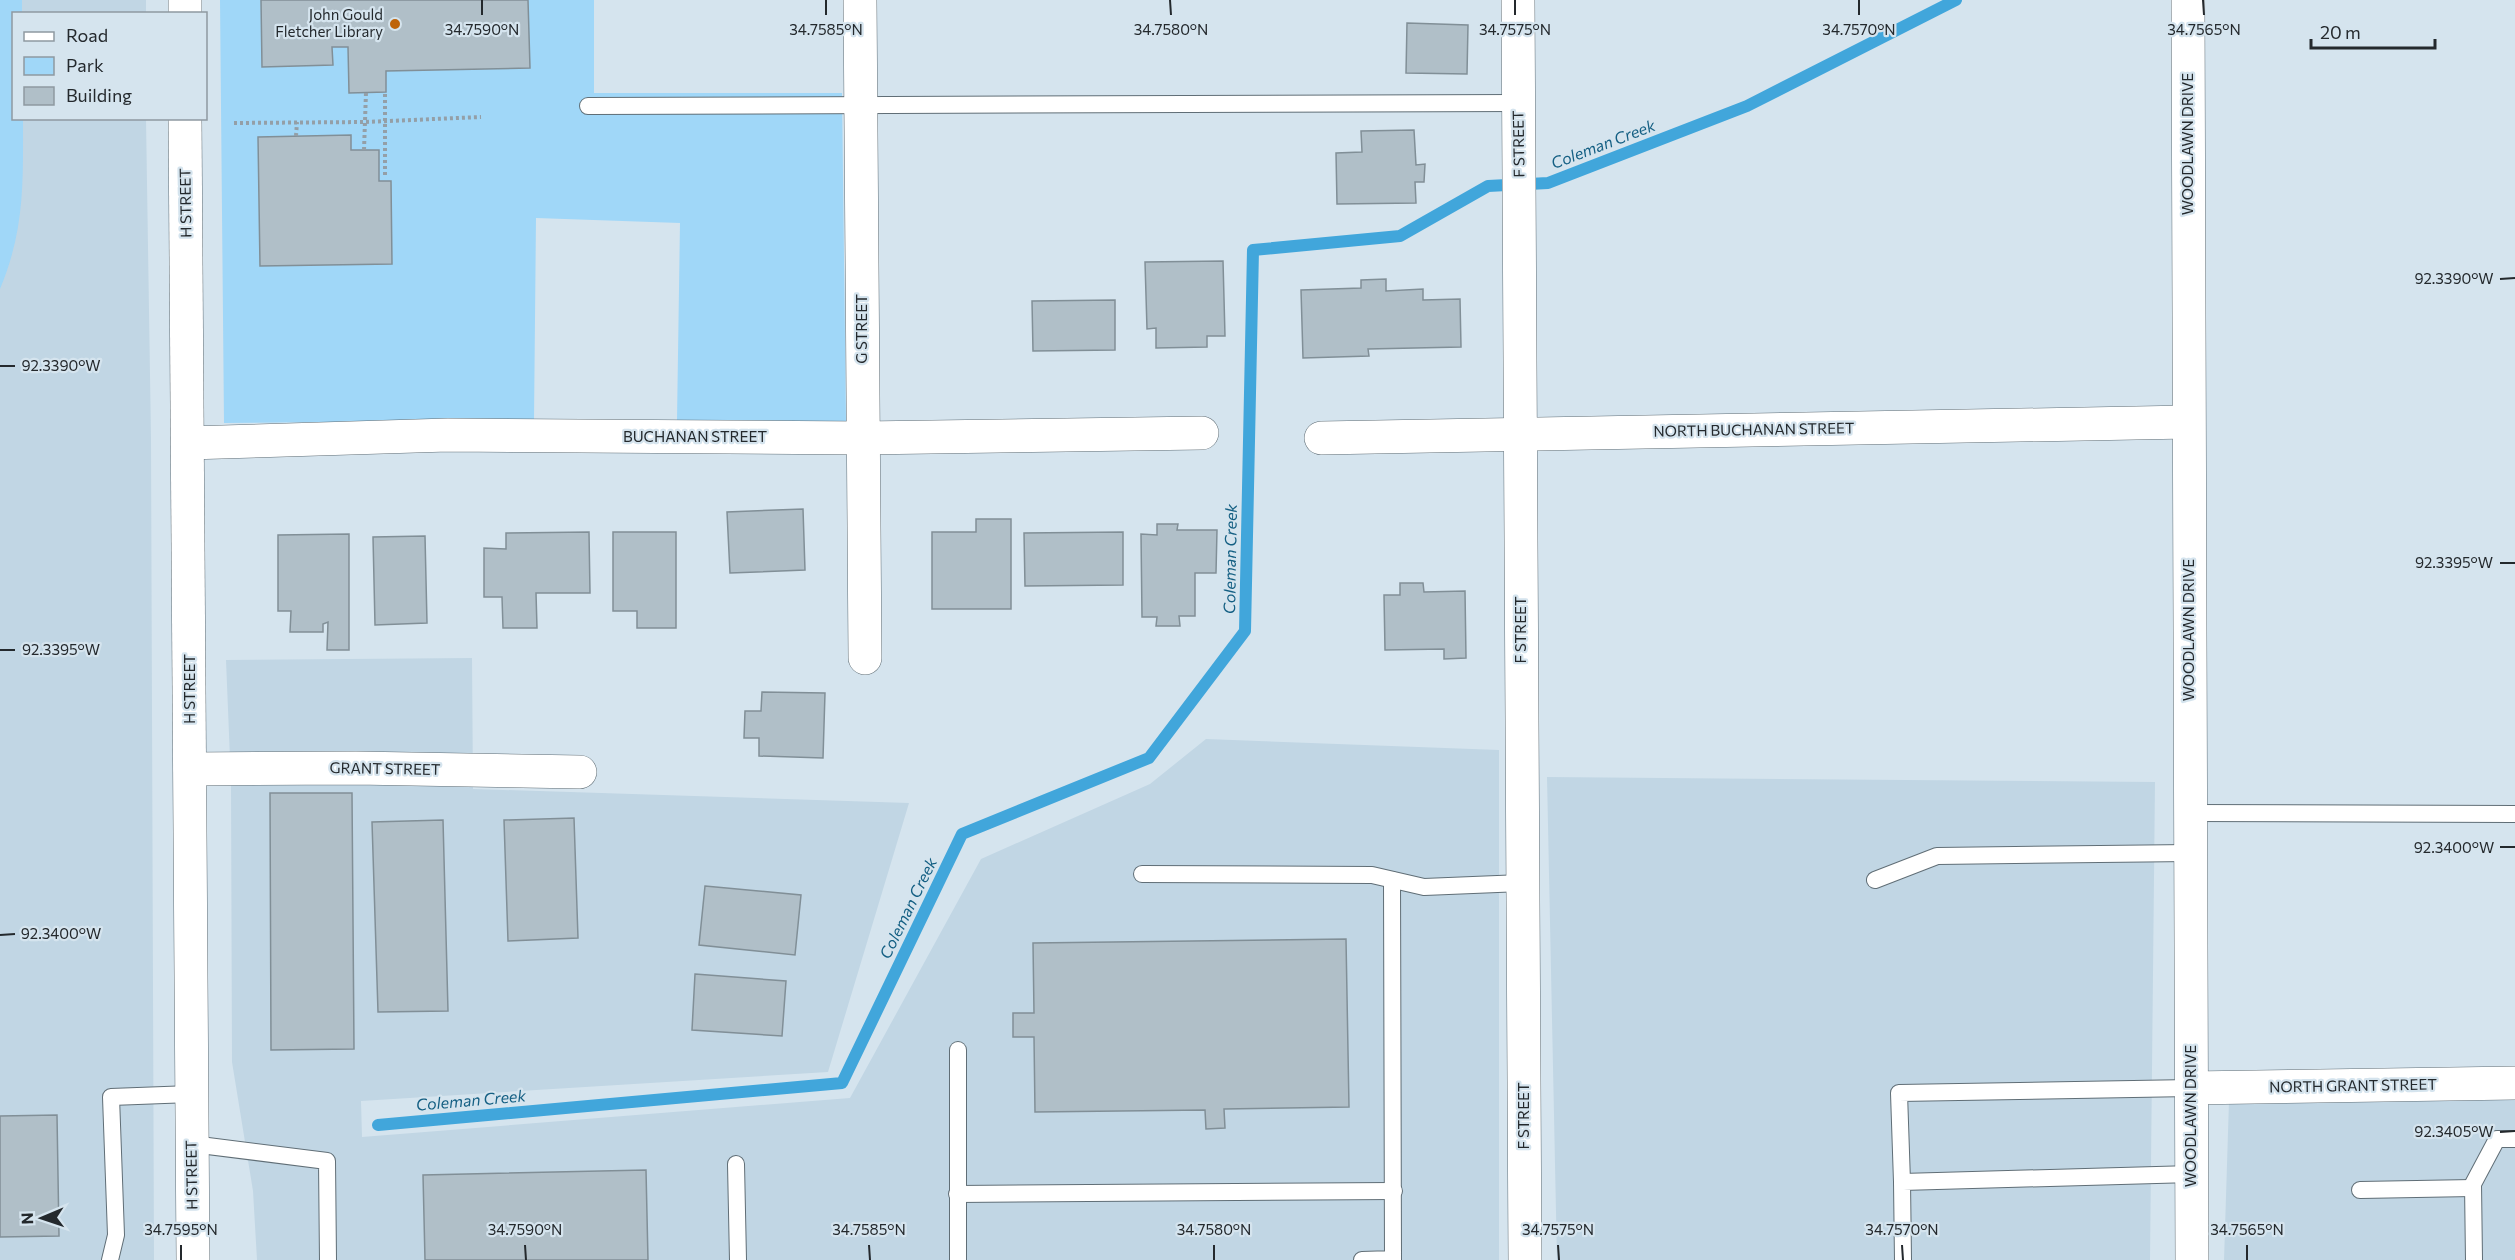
<svg xmlns="http://www.w3.org/2000/svg" width="2515" height="1260" viewBox="0 0 2515 1260" font-family="Commissioner,sans-serif">
<rect width="100%" height="100%" fill="#d5e4ee"/>
<g fill="#c1d6e4">
<path d="M0,0h146v13l-132,1v104l132,1 5,320 3,821h-154z"/>
<path d="M472,658l1,131 436,14 -81,269 -467,29 1,36 488,-39 131,-239 169,-75 56,-45 293,11v510h-1242l-4,-69 -21,-129 -1,-279 -5,-123z"/>
<path d="M1547,777l608,5 -5,478h-593z"/>
<path d="M2515,1094v166h-291l5,-160z"/>
</g>
<g fill="#a0d7f8">
<path d="M0,0h22v13l-8,1v104l9,1c0,63 2,110 -23,170z"/>
<path d="M220,0h374v93h248l4,330 -169,-3 3,-197 -144,-5 -2,202 -310,3z"/>
</g>
<g fill="none" stroke-linecap="round" stroke-linejoin="round">
<path stroke="#41a6db" stroke-width="12" d="M378,1125l464,-42 120,-249 187,-76 96,-127 8,-381 147,-14 88,-50 60,-3 199,-77 209,-106"/>
</g>
<g fill="#b0bfc8" stroke="#818f97" stroke-width="1.5">
<path d="M261,0h267l2,68 -144,3v21l-37,1 -1,-46h-16l1,18 -71,2z"/>
<path d="M1407,23l61,2 -1,49 -61,-1z"/>
<path d="M1414,130l2,35 9,-1 -1,18h-9l1,21 -79,1 -1,-51 26,-1 -1,-21z"/>
<path d="M351,135v15h28v31h12l1,83 -132,2 -2,-129z"/>
<path d="M1223,261l2,75h-18v11l-51,1v-20l-9,1 -2,-67z"/>
<path d="M1386,279v12l37,-2v11l37,-1 1,48 -93,2 1,7 -66,2 -2,-68 60,-2v-8z"/>
<path d="M1115,300v50l-82,1 -1,-50z"/>
<path d="M803,509l2,61 -75,3 -3,-61z"/>
<path d="M976,519h35v90h-79v-77h44z"/>
<path d="M1157,524h21l-1,6h40l-1,43h-21v43h-16l1,10h-24l1,-9h-15l-1,-83 16,1z"/>
<path d="M589,532l1,61h-54l1,35h-34l-1,-31h-18v-49l22,1v-16z"/>
<path d="M613,532h63v96h-39v-17h-24z"/>
<path d="M1123,532v53l-98,1 -1,-53z"/>
<path d="M349,534v116h-22l1,-28 -5,2v8h-33l1,-21h-13v-76z"/>
<path d="M425,536l2,87 -52,2 -2,-88z"/>
<path d="M1400,583h23l1,9 41,-1 1,67 -22,1v-10l-59,1 -1,-55h16z"/>
<path d="M762,692l63,1 -2,65 -64,-2v-18h-15l1,-27h16z"/>
<path d="M270,793h82l2,256 -83,1z"/>
<path d="M574,818l4,120 -70,3 -4,-121z"/>
<path d="M443,820l5,191 -70,1 -6,-190z"/>
<path d="M705,886l96,9 -6,60 -96,-10z"/>
<path d="M1346,939l3,168 -125,2 1,19 -19,1 -1,-19 -170,2 -1,-75h-21v-24h21l-1,-70z"/>
<path d="M695,974l91,7 -4,55 -90,-6z"/>
<path d="M57,1115l2,121 -59,1v-121z"/>
<path d="M646,1170l2,90h-223l-2,-85z"/>
</g>
<g fill="none" stroke-linecap="round" stroke-linejoin="round">
<defs>
<g id="service">
<path d="M588,106l930,-3"/>
<path d="M2190,813l325,1"/>
<path d="M1142,874l230,1 52,12 98,-4"/>
<path d="M1875,880l62,-24 253,-3"/>
<path d="M192,1144l135,17 1,99"/>
<path d="M736,1164l2,96"/>
<path d="M1902,1182l-3,-89 292,-5"/>
<path d="M2360,1190l113,-2"/>
<path d="M957,1194l437,-3"/>
<path d="M110,1260l6,-25 -5,-138 80,-3"/>
<path d="M958,1260v-210"/>
<path d="M1362,1260l31,-1 -1,-379"/>
<path d="M1903,1260l-1,-78 290,-8"/>
<path d="M2474,1260l-1,-76 24,-45h18"/>
</g>
<g id="minor">
<path d="M185,0v14"/>
<path d="M860,0l5,658"/>
<path d="M1518,0l7,1260"/>
<path d="M2188,0l4,1260"/>
<path d="M185,118l8,1142"/>
<path d="M1321,438l867,-16"/>
<path d="M188,443l260,-8 415,3 339,-5"/>
<path d="M190,769l166,-1 224,4"/>
<path d="M2191,1088l324,-5"/>
</g>
</defs>
<use href="#service" stroke="#606e76" stroke-width="18"/>
<use href="#minor" stroke="#606e76" stroke-width="34"/>
<g stroke="#949fa7" stroke-width="4" stroke-dasharray="3 3" stroke-linecap="butt">
<path d="M385,94v84"/>
<path d="M234,123l131,-1 116,-5"/>
<path d="M296,136l1,-14"/>
<path d="M364,150l2,-58"/>
</g>
<use href="#service" stroke="#fff" stroke-width="16"/>
<use href="#minor" stroke="#fff" stroke-width="33"/>
</g>
<path fill="none" stroke="#24292d" stroke-width="2" d="M482,0v15M826,0v15M1170,0l1,15M1515,0v15M1859,0v15M2203,0l1,15M2500,279l15,-1M0,366h15M2500,563h15M0,650h15M2500,847h15M0,935l15,-1M2500,1132l15,-1M181,1245v15M525,1245l1,15M869,1245l1,15M1214,1245v15M1558,1245l1,15M1902,1245l1,15M2247,1245v15"/>
<circle fill="#be640a" stroke="#d5e4ee" stroke-width="2" cx="395" cy="24" r="6"/>
<g text-anchor="middle" stroke-width="4.5" stroke-linejoin="round" paint-order="stroke">
<g font-size="15" fill="#24292d" stroke="#d5e4ee" text-anchor="end">
<text x="383" y="20">John Gould<tspan x="383" dy="17">Fletcher Library</tspan></text>
</g>
<g font-size="15" fill="#24292d" stroke="#d5e4ee">
<text transform="translate(1519 144) rotate(-91)" y="5">F STREET</text>
<text transform="translate(2188 144) rotate(-90)" y="5">WOODLAWN DRIVE</text>
<text transform="translate(186 203) rotate(-91)" y="5">H STREET</text>
<text transform="translate(862 329) rotate(-90)" y="5">G STREET</text>
<text transform="translate(1754 430) rotate(-1)" y="5">NORTH BUCHANAN STREET</text>
<text x="695" y="442">BUCHANAN STREET</text>
<text transform="translate(1521 630) rotate(-90)" y="5">F STREET</text>
<text transform="translate(2189 630) rotate(-90)" y="5">WOODLAWN DRIVE</text>
<text transform="translate(190 689) rotate(-90)" y="5">H STREET</text>
<text transform="translate(385 769) rotate(1)" y="5">GRANT STREET</text>
<text transform="translate(2353 1086) rotate(-1)" y="5">NORTH GRANT STREET</text>
<text transform="translate(1524 1116) rotate(-90)" y="5">F STREET</text>
<text transform="translate(2191 1116) rotate(-90)" y="5">WOODLAWN DRIVE</text>
<text transform="translate(192 1175) rotate(-91)" y="5">H STREET</text>
</g>
<g font-size="16" font-style="italic" fill="#145f83" stroke="#d5e4ee">
<text transform="translate(1603 144) rotate(-21)" y="6">Coleman Creek</text>
<text transform="translate(1230 559) rotate(-89)" y="6">Coleman Creek</text>
<text transform="translate(908 908) rotate(-64)" y="6">Coleman Creek</text>
<text transform="translate(471 1100) rotate(-5)" y="6">Coleman Creek</text>
</g>
</g>
<g font-size="15" text-anchor="middle" fill="#24292d" stroke="#d5e4ee" stroke-width="4.5" stroke-linejoin="round" paint-order="stroke">
<text x="482" y="35">34.7590°N</text>
<text x="826" y="35">34.7585°N</text>
<text x="1171" y="35">34.7580°N</text>
<text x="1515" y="35">34.7575°N</text>
<text x="1859" y="35">34.7570°N</text>
<text x="2204" y="35">34.7565°N</text>
<text x="2454" y="284">92.3390°W</text>
<text x="61" y="371">92.3390°W</text>
<text x="2454" y="568">92.3395°W</text>
<text x="61" y="655">92.3395°W</text>
<text x="2454" y="853">92.3400°W</text>
<text x="61" y="939">92.3400°W</text>
<text x="2454" y="1137">92.3405°W</text>
<text x="181" y="1235">34.7595°N</text>
<text x="525" y="1235">34.7590°N</text>
<text x="869" y="1235">34.7585°N</text>
<text x="1214" y="1235">34.7580°N</text>
<text x="1558" y="1235">34.7575°N</text>
<text x="1902" y="1235">34.7570°N</text>
<text x="2247" y="1235">34.7565°N</text>
</g>
<rect x="12" y="12" width="195" height="108" fill="#d5e4ee" stroke="#8e99a1" stroke-width="1.5"/>
<rect x="24" y="32" width="30" height="9" fill="#ffffff" stroke="#8e99a1" stroke-width="1.5"/>
<text x="66" y="42" font-size="18" fill="#24292d">Road</text>
<rect x="24" y="57" width="30" height="18" fill="#a0d7f8" stroke="#8e99a1" stroke-width="1.5"/>
<text x="66" y="72" font-size="18" fill="#24292d">Park</text>
<rect x="24" y="87" width="30" height="18" fill="#b0bfc8" stroke="#8e99a1" stroke-width="1.5"/>
<text x="66" y="102" font-size="18" fill="#24292d">Building</text>
<g transform="translate(42 1218) rotate(268)" stroke="#d5e4ee" stroke-width="4.5" paint-order="stroke">
<path d="M0-4.5L10 22L0 15L-10 22Z" fill="#24292d"/>
<text y="-9" font-size="16" font-weight="bold" text-anchor="middle" fill="#24292d">N</text>
</g>
<path d="M2311 39v9h124v-9" fill="none" stroke="#24292d" stroke-width="3"/>
<text x="2320" y="39" font-size="18" fill="#24292d" stroke="#d5e4ee" stroke-width="4.5" paint-order="stroke">20 m</text>
</svg>
